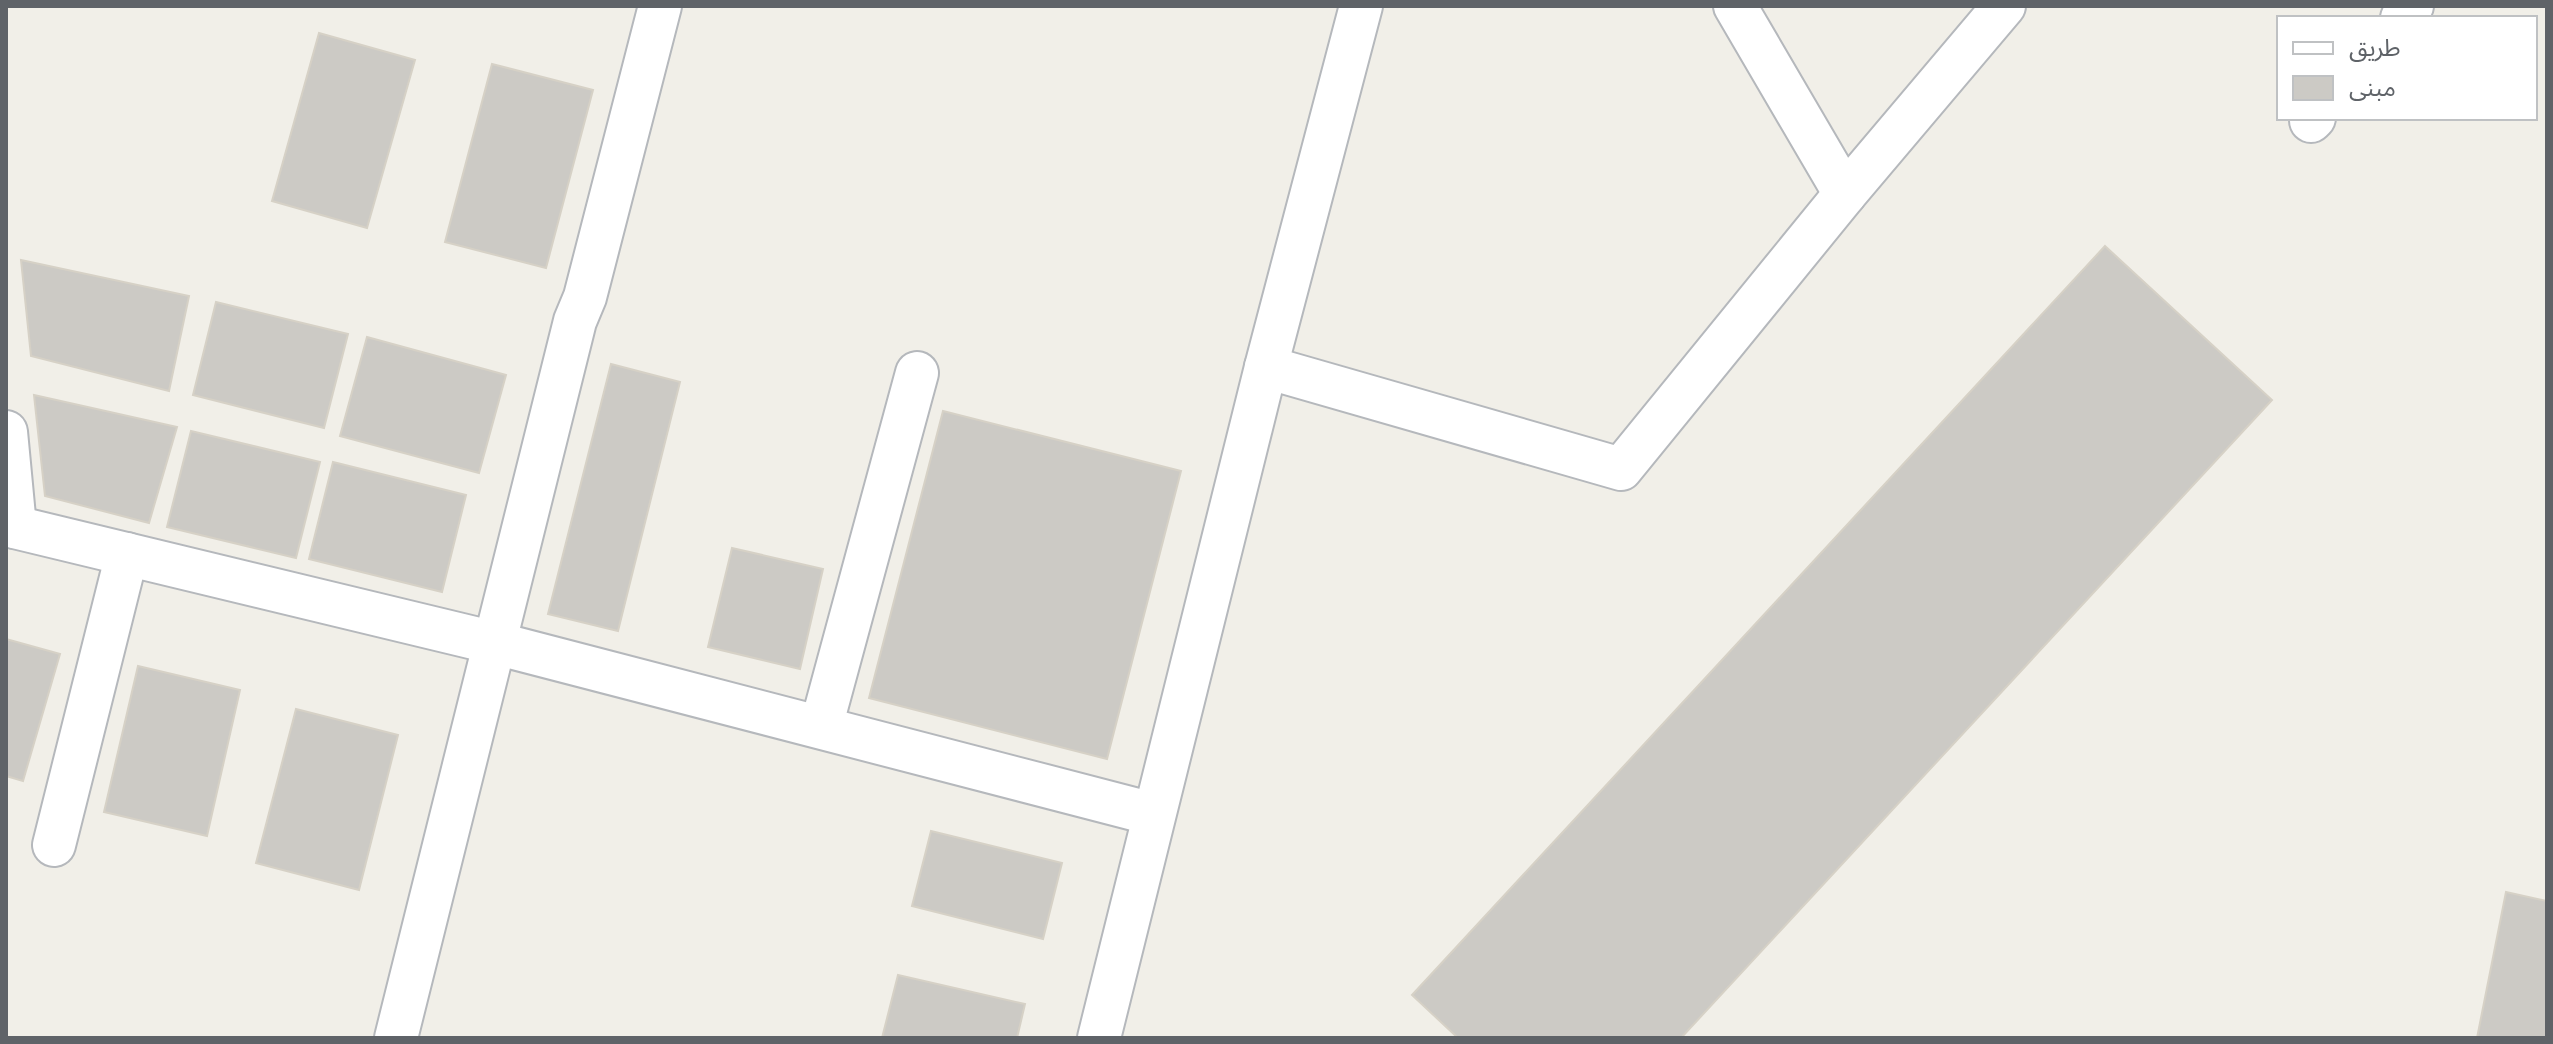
<svg xmlns="http://www.w3.org/2000/svg" width="2553" height="1044" viewBox="0 0 2553 1044" font-family="'Source Sans 3','Noto Sans Arabic',sans-serif">
<rect width="100%" height="100%" fill="#f1efe8"/>
<g fill="#cccac5" stroke="#d6d1c6" stroke-width="2">
<path d="M319,33l96,27 -48,168 -95,-27z"/>
<path d="M492,64l101,26 -47,178 -101,-26z"/>
<path d="M2105,246l167,154 -591,638h-223l-46,-43z"/>
<path d="M21,260l168,36 -20,95 -138,-35z"/>
<path d="M216,302l132,32 -24,94 -131,-33z"/>
<path d="M367,337l139,38 -27,98 -139,-37z"/>
<path d="M611,364l69,18 -62,249 -70,-17z"/>
<path d="M34,395l143,32 -28,96 -104,-27z"/>
<path d="M943,411l238,60 -74,288 -238,-61z"/>
<path d="M191,431l129,31 -24,96 -129,-31z"/>
<path d="M333,462l133,33 -24,97 -133,-33z"/>
<path d="M732,548l91,21 -23,100 -92,-22z"/>
<path d="M6,639l54,15 -37,127 -17,-5z"/>
<path d="M138,666l102,24 -33,146 -103,-24z"/>
<path d="M296,709l102,26 -39,155 -103,-27z"/>
<path d="M931,831l131,32 -19,76 -131,-33z"/>
<path d="M2506,892l41,9v137h-70z"/>
<path d="M898,975l127,29 -8,34h-135z"/>
</g>
<g fill="none" stroke-linecap="round" stroke-linejoin="round">
<defs>
<g id="minor">
<path d="M1735,6l110,188"/>
<path d="M2402,18l10,-12"/>
<path d="M2311,121l3,-3"/>
<path d="M1266,367l355,102 224,-275 159,-188"/>
<path d="M6,432l9,95"/>
<path d="M6,525l489,118 658,171"/>
<path d="M821,727l96,-354"/>
<path d="M54,845l73,-291"/>
<path d="M396,1038l179,-717 10,-24 75,-291"/>
<path d="M1099,1038l167,-671 95,-361"/>
</g>
</defs>
<use href="#minor" stroke="#b5b8bc" stroke-width="46"/>
<use href="#minor" stroke="#fff" stroke-width="42"/>
</g>
<rect width="2553" height="1044" fill="none" stroke="#5f6368" stroke-width="16"/>
<rect x="2277" y="16" width="260" height="104" fill="#ffffff" stroke="#bfc1c3" stroke-width="2"/>
<rect x="2293" y="42" width="40" height="12" fill="#ffffff" stroke="#bfc1c3" stroke-width="2"/>
<text x="2349" y="56" font-size="24" fill="#5f6368">طريق</text>
<rect x="2293" y="76" width="40" height="24" fill="#cccac5" stroke="#bfc1c3" stroke-width="2"/>
<text x="2349" y="96" font-size="24" fill="#5f6368">مبنى</text>
</svg>
